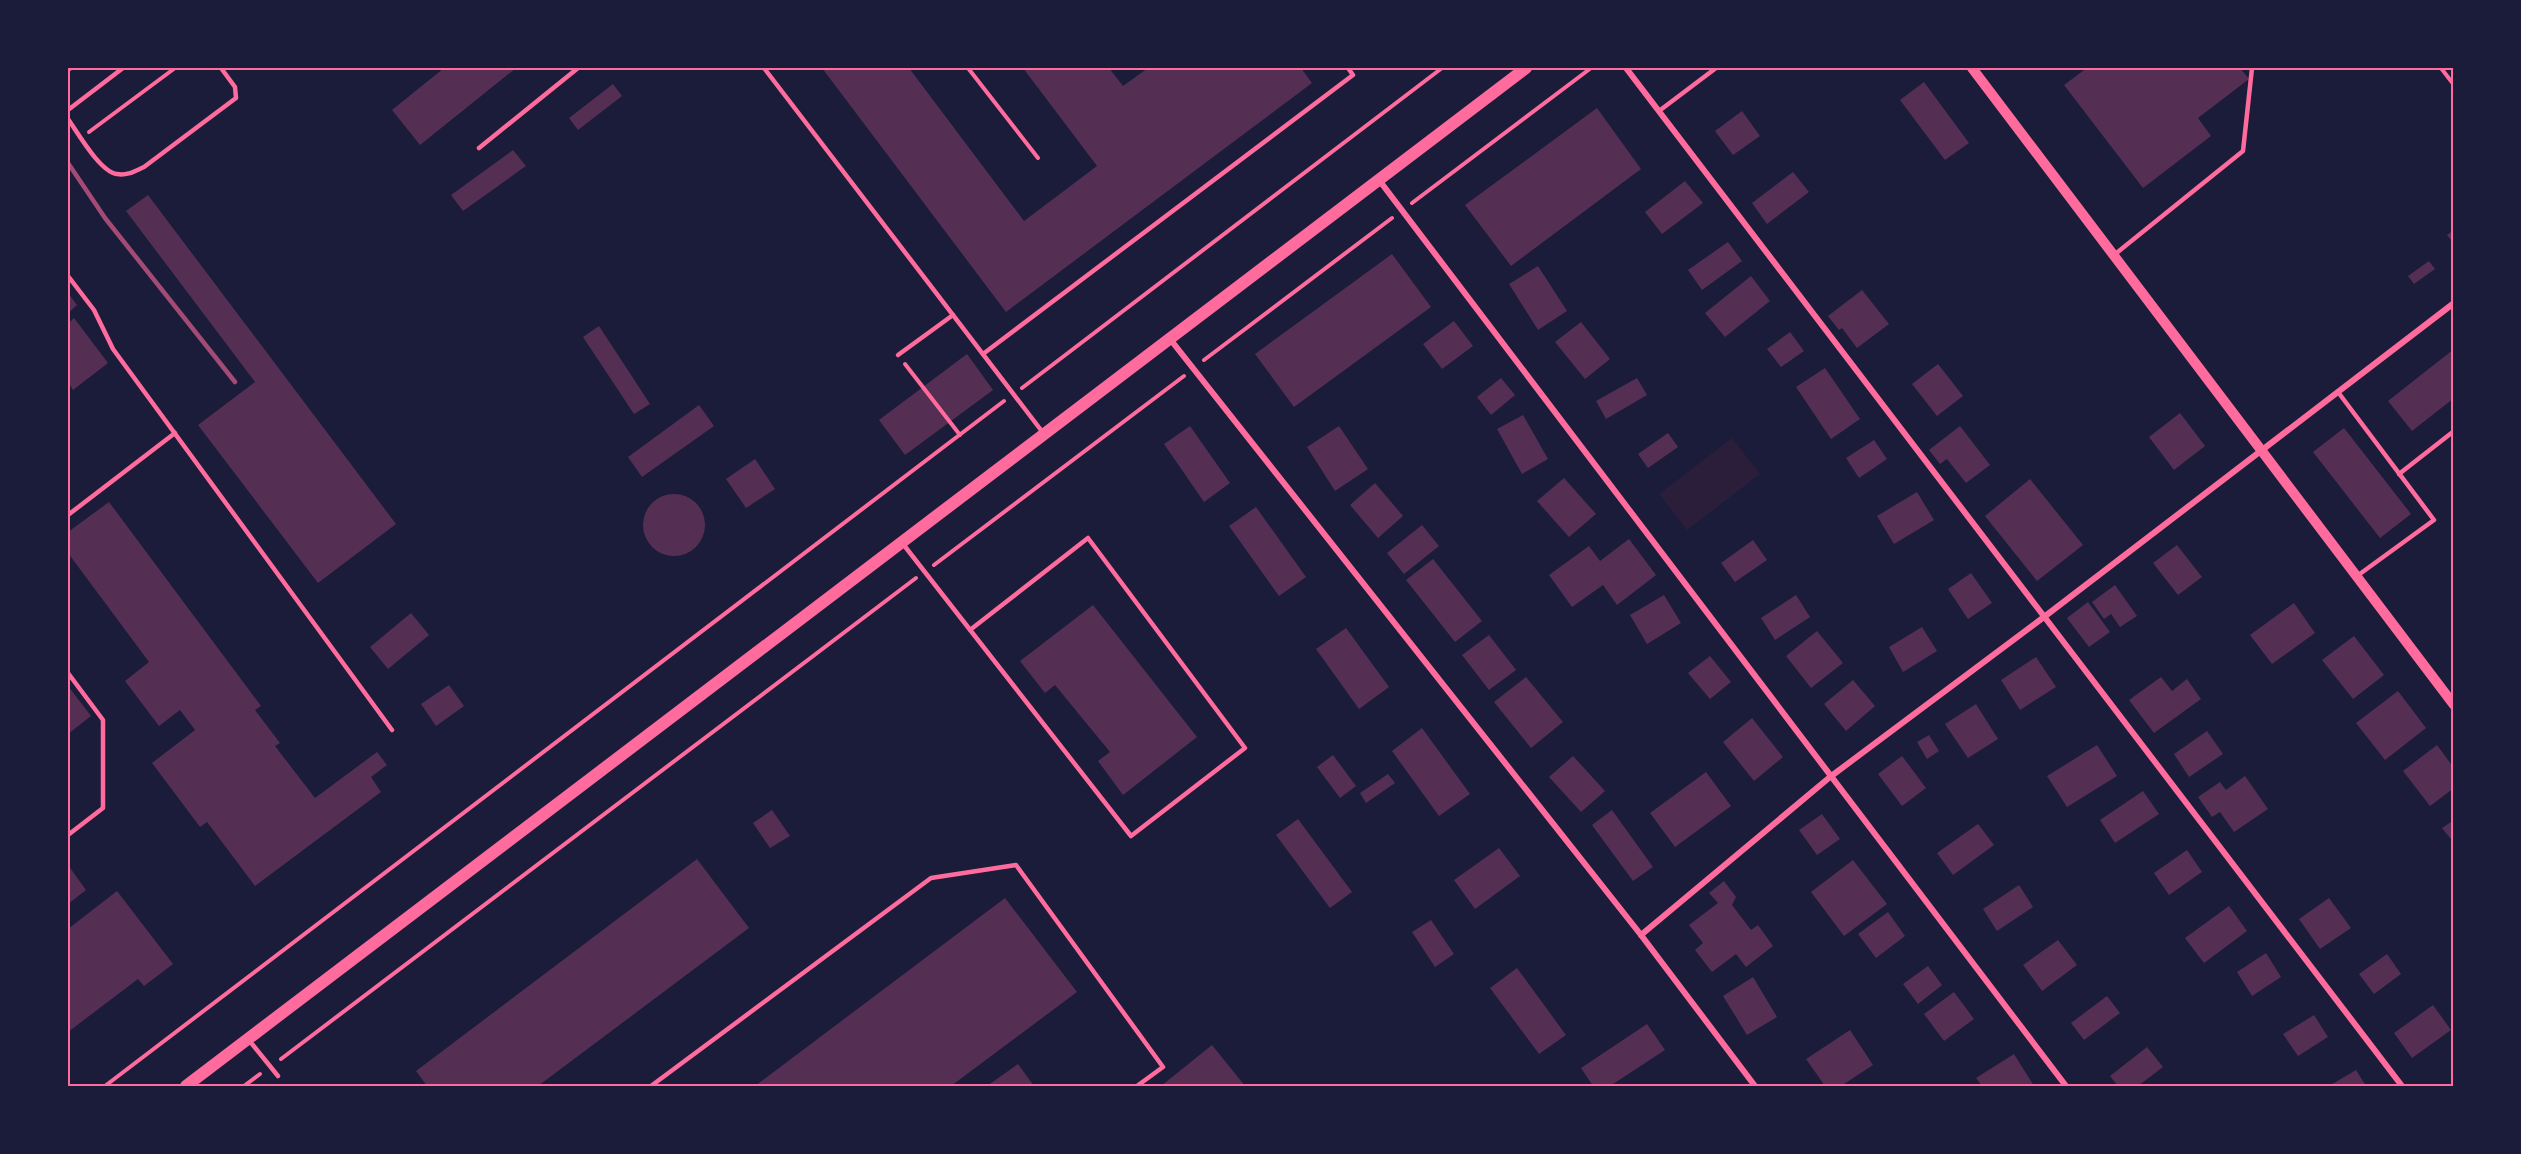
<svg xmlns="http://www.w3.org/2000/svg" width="2521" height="1154" viewBox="0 0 2521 1154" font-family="'Sofia Sans Condensed',sans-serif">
<rect width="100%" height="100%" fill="#1b1b3a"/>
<path fill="#2a1e3b" d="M1732,438l28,36 -73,56 -28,-36z"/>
<g fill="#542f53">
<path d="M444,68h72l-96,77 -28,-35z"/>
<path d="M822,68h87l115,153 73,-55 -74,-98h86l14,18 25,-18h153l11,15 -306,229z"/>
<path d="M2087,68h153l9,11 -51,39 13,18 -68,52 -79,-103z"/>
<path d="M1924,82l45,61 -24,17 -45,-60z"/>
<path d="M613,84l9,12 -44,34 -9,-12z"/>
<path d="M1597,108l44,61 -130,97 -46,-61z"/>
<path d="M1742,111l18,25 -27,19 -18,-24z"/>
<path d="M513,150l13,16 -63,45 -12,-16z"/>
<path d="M1793,172l16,20 -42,32 -15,-21z"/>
<path d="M1685,181l18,22 -41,31 -17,-22z"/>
<path d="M148,195l248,329 -78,59 -120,-158 57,-43 -129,-171z"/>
<path d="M2454,230v14l-7,-9z"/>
<path d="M1728,242l14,19 -40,29 -14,-20z"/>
<path d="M1392,254l39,53 -137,100 -39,-53z"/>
<path d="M2429,261l6,8 -21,15 -6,-8z"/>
<path d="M1538,266l29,45 -29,19 -29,-46z"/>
<path d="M1751,276l19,25 -45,36 -20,-24z"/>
<path d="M1862,290l27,34 -32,24 -15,-20 -3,2 -11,-14z"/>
<path d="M68,293l9,12 -9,8z"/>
<path d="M74,318l34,45 -35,27 -5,-8v-58z"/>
<path d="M1454,321l19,25 -31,23 -19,-25z"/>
<path d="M1581,322l29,37 -25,20 -30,-37z"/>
<path d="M599,326l51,78 -16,10 -51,-77z"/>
<path d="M1790,332l14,19 -23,16 -14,-18z"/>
<path d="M2454,349v49l-42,33 -24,-30z"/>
<path d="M967,354l26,36 -88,65 -26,-35z"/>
<path d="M1938,364l25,32 -26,20 -25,-32z"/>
<path d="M1825,368l35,51 -29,20 -35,-52z"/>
<path d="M1501,378l14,17 -24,20 -14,-18z"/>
<path d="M1637,378l10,17 -41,24 -10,-18z"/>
<path d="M699,405l15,21 -72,51 -14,-20z"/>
<path d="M2180,413l25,33 -31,24 -25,-33z"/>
<path d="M1523,415l25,44 -26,15 -25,-45z"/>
<path d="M1190,426l40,57 -26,19 -40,-58z"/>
<path d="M1339,426l29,43 -33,22 -28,-44z"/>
<path d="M1960,426l30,39 -24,18 -19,-24 -7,5 -11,-14z"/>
<path d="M2344,428l67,86 -31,24 -67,-86z"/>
<path d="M1668,433l10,14 -30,21 -10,-14z"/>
<path d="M1874,440l13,19 -28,19 -13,-20z"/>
<path d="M755,459l20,30 -29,19 -20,-29z"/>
<path d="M1564,478l32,36 -27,23 -32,-36z"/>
<path d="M2030,479l53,66 -46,36 -52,-65z"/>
<path d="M1375,483l28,33 -25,22 -28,-33z"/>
<path d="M1917,492l17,28 -40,24 -17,-28z"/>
<circle cx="674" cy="525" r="31"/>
<path d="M109,502l152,204 -6,4 25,33 -5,3 40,52 62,-46 10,13 -16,12 10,15 -126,94 -48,-64 -7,5 -48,-64 43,-33 -15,-20 -21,16 -34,-45 24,-19 -81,-109v-21z"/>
<path d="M1256,507l50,70 -27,19 -50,-70z"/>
<path d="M1422,525l17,21 -35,28 -17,-21z"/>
<path d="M1629,539l27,36 -39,30 -14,-20 -31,22 -23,-32 40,-29 11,15z"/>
<path d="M1753,540l14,20 -32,22 -14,-19z"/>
<path d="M2177,545l25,32 -24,18 -25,-32z"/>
<path d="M1433,559l49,62 -27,21 -49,-62z"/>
<path d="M1971,573l21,30 -24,16 -20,-30z"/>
<path d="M2115,585l22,31 -17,11 -9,-13 -7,5 -12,-17z"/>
<path d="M1664,595l17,28 -34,21 -17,-29z"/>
<path d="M1796,595l14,22 -35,23 -14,-22z"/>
<path d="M2088,602l22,30 -21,15 -22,-29z"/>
<path d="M2294,603l21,30 -43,31 -22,-29z"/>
<path d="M1093,605l104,132 -74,58 -25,-34 12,-9 -55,-67 -10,8 -25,-32z"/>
<path d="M411,613l18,22 -41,34 -18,-22z"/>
<path d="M1922,627l15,24 -34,21 -14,-25z"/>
<path d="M1346,628l43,59 -30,22 -43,-60z"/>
<path d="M1817,631l26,32 -32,25 -25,-32z"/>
<path d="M1489,635l27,35 -27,20 -27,-35z"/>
<path d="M2354,636l30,39 -31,24 -31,-39z"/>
<path d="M1710,656l21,26 -21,17 -22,-26z"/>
<path d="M2036,657l20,30 -36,23 -19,-30z"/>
<path d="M1526,677l37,45 -32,26 -37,-46z"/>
<path d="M2161,677l11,14 15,-12 14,20 -47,34 -25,-33z"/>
<path d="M1853,680l22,26 -29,25 -22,-27z"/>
<path d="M449,685l15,21 -28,20 -15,-22z"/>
<path d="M68,686l23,30 -23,18z"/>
<path d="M2398,691l28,37 -41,32 -29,-37z"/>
<path d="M1976,704l22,35 -30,19 -23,-34z"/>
<path d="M1752,718l31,39 -29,24 -31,-39z"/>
<path d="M1422,728l48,66 -31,22 -47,-65z"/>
<path d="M2207,731l16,23 -34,23 -15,-23z"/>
<path d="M1929,735l10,16 -12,8 -10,-17z"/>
<path d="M2097,745l20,31 -50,31 -20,-31z"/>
<path d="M2437,745l17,23v20l-24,18 -27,-35z"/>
<path d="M1333,755l23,31 -16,12 -23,-31z"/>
<path d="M1573,756l32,35 -24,21 -32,-35z"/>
<path d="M1902,756l24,32 -24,18 -24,-32z"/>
<path d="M1706,772l25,34 -56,41 -25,-34z"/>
<path d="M1388,774l7,9 -29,20 -6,-10z"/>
<path d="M2245,776l23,33 -34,23 -14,-20 -8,5 -14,-20 22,-15 6,8z"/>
<path d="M2143,791l16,23 -44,29 -15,-23z"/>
<path d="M772,810l18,26 -20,12 -17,-25z"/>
<path d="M1612,810l41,57 -20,14 -41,-56z"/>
<path d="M1822,814l18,25 -23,16 -18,-25z"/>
<path d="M1298,819l54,73 -22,16 -54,-73z"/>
<path d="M2454,820v23l-12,-15z"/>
<path d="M1978,824l16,21 -41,30 -16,-22z"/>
<path d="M1499,848l21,28 -45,33 -21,-29z"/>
<path d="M2187,850l15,22 -33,23 -15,-22z"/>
<path d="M697,859l52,69 -211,158h-111l-11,-15z"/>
<path d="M1853,860l34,44 -43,32 -33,-44z"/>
<path d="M68,865l18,25 -18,14z"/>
<path d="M1724,881l12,16 -4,8 19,25 7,-5 15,21 -27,21 -10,-13 -24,18 -17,-22 8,-7 -14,-18 29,-22 -9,-10z"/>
<path d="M2019,885l14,22 -36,24 -14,-22z"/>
<path d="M117,891l56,73 -29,22 -6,-7 -70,53v-103z"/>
<path d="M1005,898l72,94 -126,94h-196z"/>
<path d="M2329,898l22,30 -31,21 -21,-30z"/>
<path d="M2229,906l18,25 -43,32 -19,-25z"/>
<path d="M1888,912l17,24 -29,22 -18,-24z"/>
<path d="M1431,920l23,34 -19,13 -23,-35z"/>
<path d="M2058,940l19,25 -35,26 -19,-26z"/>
<path d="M2266,953l15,24 -29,19 -15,-24z"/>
<path d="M2387,954l14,20 -27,20 -15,-20z"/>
<path d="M1928,966l14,19 -24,19 -15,-20z"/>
<path d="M1517,968l49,67 -27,19 -49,-66z"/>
<path d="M1753,977l24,40 -30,18 -24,-39z"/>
<path d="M1954,992l20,27 -30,22 -20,-27z"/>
<path d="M2107,996l13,17 -36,27 -13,-17z"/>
<path d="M2433,1005l18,25 -39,28 -18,-25z"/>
<path d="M2314,1015l14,22 -30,19 -15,-22z"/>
<path d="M1647,1024l18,26 -55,36h-17l-12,-18z"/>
<path d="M1850,1030l23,35 -32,21h-16l-19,-27z"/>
<path d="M1212,1045l33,41h-84z"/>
<path d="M2147,1047l16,20 -25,19h-20l-8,-10z"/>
<path d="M2014,1054l20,32h-52l-6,-8z"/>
<path d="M1018,1064l16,22h-47z"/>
<path d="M2356,1070l10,16h-37z"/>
</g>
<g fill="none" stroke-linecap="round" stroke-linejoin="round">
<g stroke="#ff6b9d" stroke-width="4">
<path d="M968,68l70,90"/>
<path d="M2441,68l13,17"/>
<path d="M68,70l3,-2"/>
<path d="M89,132l86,-64"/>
<path d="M1412,203l179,-135"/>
<path d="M1204,360l188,-142"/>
<path d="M905,364l55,71"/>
<path d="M1022,388l420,-320"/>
<path d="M934,565l250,-189"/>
<path d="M281,1059l635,-481"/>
<path d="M105,1086l899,-685"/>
<path d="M244,1086l16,-12"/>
</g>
<g stroke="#ff6b9d" stroke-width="4.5">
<path d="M764,68l280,366"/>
<path d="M68,110l55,-42"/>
<path d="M1659,111l57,-43"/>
<path d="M68,119c10,14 32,53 49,55 10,2 18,-3 27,-7l92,-69 -1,-11 -14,-19"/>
<path d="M479,148l99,-80"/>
<path d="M2114,255l129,-104 9,-83"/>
<path d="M68,276l26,34 19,39 279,381"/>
<path d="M983,354l370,-279 -5,-7"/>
<path d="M898,355l55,-40"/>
<path d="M2338,392l96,128 -77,56"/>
<path d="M2399,474l55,-43"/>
<path d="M68,515l107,-82"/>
<path d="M903,544l228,292 114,-88 -157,-210 -118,92"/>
<path d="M68,673l35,47v88l-35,27"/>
<path d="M248,1039l30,37"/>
<path d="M651,1086l280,-208 85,-13 147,202 -26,19"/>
</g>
<g stroke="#ff6b9d" stroke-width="6">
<path d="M1626,68l776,1018"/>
<path d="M1379,180l687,906"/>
<path d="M1170,339l471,596 114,151"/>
<path d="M1641,935l189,-158 214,-160 410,-314"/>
</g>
<path stroke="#ff6b9d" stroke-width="10" d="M1972,68l482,637"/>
<path stroke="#ff6b9d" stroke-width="12" d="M186,1086l1340,-1018"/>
<path stroke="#a44b75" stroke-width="4.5" d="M68,163l37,55 130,164"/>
</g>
<rect width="2521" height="1154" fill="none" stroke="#1b1b3a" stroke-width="138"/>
<rect x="69" y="69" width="2383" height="1016" fill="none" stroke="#ff6b9d" stroke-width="2"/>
</svg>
